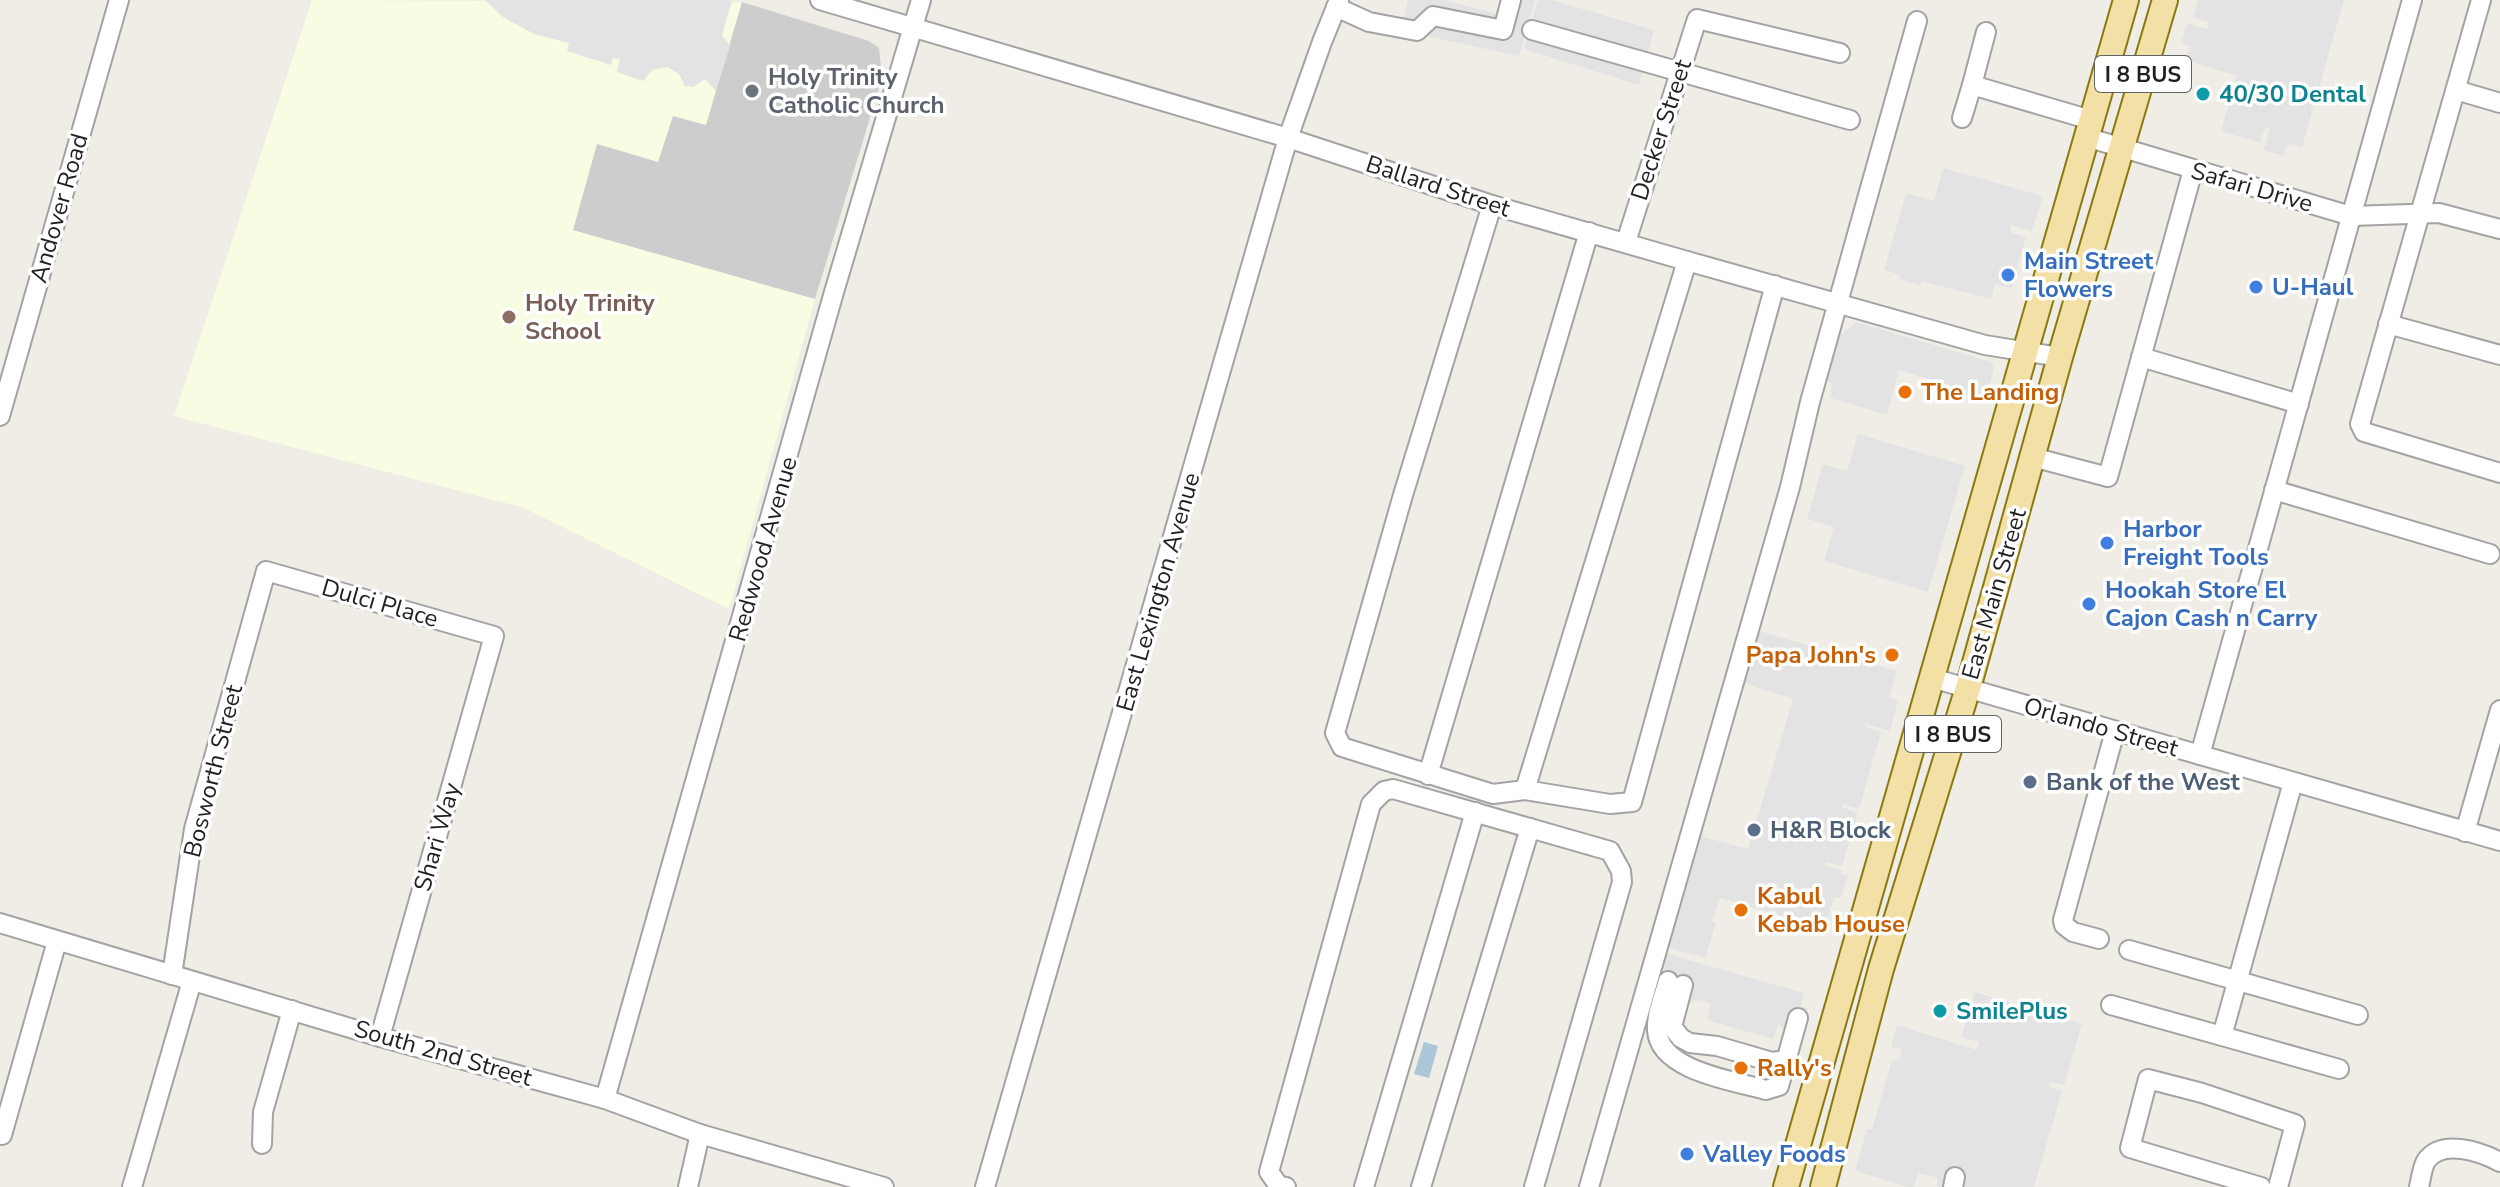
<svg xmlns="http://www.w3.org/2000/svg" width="2500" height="1187" viewBox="0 0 2500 1187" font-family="'Nunito Sans',sans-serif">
<rect width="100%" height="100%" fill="#efede6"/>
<path fill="#f7fce2" d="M312,0l430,2 -36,123 -132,104 241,70 -86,310 -205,-101 -350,-92z"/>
<path fill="#cdcdcd" d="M742,2l127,39 10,7 3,30 -67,221 -242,-69 24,-86 61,18 15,-46 33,9z"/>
<g fill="#e3e3e3">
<path d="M485,0h243l4,1 -10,34 8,11 -14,45 -11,-12 -12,8 -8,-1 -6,-12 -12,-7 -15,3 -9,11 -26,-9 3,-13 -7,-1 -2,7 -44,-14 2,-8 -35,-9 -31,-17z"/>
<path d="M1408,0h35l54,14 5,-14h33l-16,56 -152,-33 7,-12 29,10z"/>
<path d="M1538,0h14l102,30 -15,55 -115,-36z"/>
<path d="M2198,0h146l-42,147 -12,-3 -4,2 -2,10 -20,-6 6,-22 -2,-1 -4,3 -4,13 -39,-12 16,-55 -51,-16 4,-14 -9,-3 6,-20 20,6 2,-3 -1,-4 -15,-4z"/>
<path d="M1943,168l100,28 -11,35 -21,-6 -1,7 16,5 -15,51 -16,-4 -4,15 -69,-18 -2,5 -20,-7v-4l-16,-5 22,-77 28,8z"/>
<path d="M1856,322l135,40 3,6 -7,26 -5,2 -83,-26 -12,45 -57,-17 2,-15 -9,-3 14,-48 6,2z"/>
<path d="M1858,434l107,32 -37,126 -104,-31 10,-34 -27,-8 16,-55 24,7z"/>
<path d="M1759,631l138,40 -8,27 9,3 -8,30 -24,-7 -1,3 16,5 -22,77 -16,-5 -2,3 17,6 -16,53 -16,-4 -1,3 17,5 -1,3 7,3 -7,22 -7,-1 -9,31 -105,-30 -8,23 4,2 -11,35 -39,-11 33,-111 49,13 45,-150 -49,-16z"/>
<path d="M1664,953l140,40 -3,13 7,3 -7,26 -23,-10 -5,14 -66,-19 4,-17 -13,-3 -16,6 -31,-9z"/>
<path d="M1975,992l73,22 2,-7 20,5 -2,8 14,4 -18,61 -13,-3 -2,2v3l13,4 -28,96h-93l-4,-1 1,-8 -20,-5 -4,14h-6l-53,-16 12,-42h5l20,-69h7l3,-11 -11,-2 6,-22 80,25 2,-8 -18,-5z"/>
</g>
<path fill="#abc6d8" d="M1424,1042l14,4 -9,32 -15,-4z"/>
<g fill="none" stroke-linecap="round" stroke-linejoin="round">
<defs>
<g id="minor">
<path d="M820,0l468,138 204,67 195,56 298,84 75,12"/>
<path d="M2481,0l-121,424 4,8 136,41"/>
<path d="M1336,7l33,15 48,9 16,-15 70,14 8,-30"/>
<path d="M1532,30l318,90"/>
<path d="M1972,85l14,-53"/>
<path d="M2456,90l44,13"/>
<path d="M1962,118l10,-33 119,35"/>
<path d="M2086,137l265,79 88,-3 61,16"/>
<path d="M1492,205l-89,290 -68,238 7,14 151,47 32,-4 85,14 22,-2 143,-517"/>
<path d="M1626,242l71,-223 143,34"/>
<path d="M2388,324l112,31"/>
<path d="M2141,357l158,47"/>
<path d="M0,416l119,-416"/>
<path d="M2032,457l76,20 85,-307"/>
<path d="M2274,490l216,64"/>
<path d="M1932,678l568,163"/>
<path d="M2200,755l212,-755"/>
<path d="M1428,775l161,-543"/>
<path d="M2293,782l-71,254 117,33"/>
<path d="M1525,790l162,-529"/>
<path d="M2465,832l35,-122"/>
<path d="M0,923l380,114 225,62 95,35 184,53"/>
<path d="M2099,939l-26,-7 -9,-7 -1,-5 52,-189"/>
<path d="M2129,950l229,65"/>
<path d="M172,975l22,-146 72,-258 228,65 -114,401"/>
<path d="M1668,981c-4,15 -12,33 -11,49 2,41 78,51 109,60l13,-4 19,-68"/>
<path d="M1683,985l-11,42 9,11 9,5 27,3 55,16 15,-2"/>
<path d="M2111,1005l111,31"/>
<path d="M605,1099l229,-807 87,-292"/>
<path d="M2,1135l55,-194"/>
<path d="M262,1144l1,-32 29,-102"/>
<path d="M132,1187l60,-206"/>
<path d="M688,1187l12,-53"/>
<path d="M985,1187l303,-1049 34,-96 17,-42"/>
<path d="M1286,1187l-7,-1 -10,-14 102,-368 13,-13 9,-2 217,62 11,20 1,11 -88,305"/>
<path d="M1364,1187l111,-375"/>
<path d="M1421,1187l109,-359"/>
<path d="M1589,1187l201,-700 20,-85 107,-381"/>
<path d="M1953,1187l2,-10"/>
<path d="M2261,1187l-131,-39 18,-69 54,14 93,31 -17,63"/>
<path d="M2419,1187c2,-8 3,-19 7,-26 16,-23 55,-9 74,1"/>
</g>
<g id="major">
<path d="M1786,1187l340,-1187"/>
<path d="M1823,1187l58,-218 87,-281 92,-331 105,-357"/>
</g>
</defs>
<use href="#minor" stroke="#a3a3a3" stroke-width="22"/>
<use href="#major" stroke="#8b790f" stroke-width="28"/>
<use href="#minor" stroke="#fff" stroke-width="18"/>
<use href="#major" stroke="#f3e0a7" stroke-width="24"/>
</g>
<circle fill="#6b7280" stroke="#fff" stroke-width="3" cx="752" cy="91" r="8"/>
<g fill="#0f9aa8" stroke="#fff" stroke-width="3">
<circle cx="2203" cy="94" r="8"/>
<circle cx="1940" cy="1011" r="8"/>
</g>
<g fill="#3f7fe0" stroke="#fff" stroke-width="3">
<circle cx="2008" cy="275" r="8"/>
<circle cx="2256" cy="287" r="8"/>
<circle cx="2107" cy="543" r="8"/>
<circle cx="2089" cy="604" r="8"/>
<circle cx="1687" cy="1154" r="8"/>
</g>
<circle fill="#8d6e63" stroke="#fff" stroke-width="3" cx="509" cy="317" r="8"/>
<g fill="#e8710a" stroke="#fff" stroke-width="3">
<circle cx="1905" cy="392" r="8"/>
<circle cx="1892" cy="655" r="8"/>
<circle cx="1741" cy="910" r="8"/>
<circle cx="1741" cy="1068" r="8"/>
</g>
<g fill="#5c6f8a" stroke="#fff" stroke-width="3">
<circle cx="2030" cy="782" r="8"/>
<circle cx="1754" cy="830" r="8"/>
</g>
<g text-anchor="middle" stroke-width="7" stroke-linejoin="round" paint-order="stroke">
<g fill="#fff" stroke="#626262" stroke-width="2">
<rect x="2095" y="56" width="96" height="36" rx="6"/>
<rect x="1905" y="716" width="96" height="36" rx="6"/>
</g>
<g font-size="22" font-weight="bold" fill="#1f1f1f">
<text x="2143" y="82">I 8 BUS</text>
<text x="1953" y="742">I 8 BUS</text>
</g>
<g font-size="24" font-weight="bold" fill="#5b616d" stroke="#fff" text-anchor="start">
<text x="768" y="85">Holy Trinity<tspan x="768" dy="28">Catholic Church</tspan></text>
</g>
<g font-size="24" font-weight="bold" fill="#0d838f" stroke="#fff" text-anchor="start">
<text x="2219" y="102">40/30 Dental</text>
<text x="1956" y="1019">SmilePlus</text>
</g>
<g font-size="24" fill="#1f1f1f" stroke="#fff">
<text transform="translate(1661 130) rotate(-72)" y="8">Decker Street</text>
<text transform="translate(1438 186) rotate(18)" y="8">Ballard Street</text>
<text transform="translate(2252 187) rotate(16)" y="8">Safari Drive</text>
<text transform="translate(59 208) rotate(-74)" y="8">Andover Road</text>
<text transform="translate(763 549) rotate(-74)" y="8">Redwood Avenue</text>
<text transform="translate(1158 592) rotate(-74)" y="8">East Lexington Avenue</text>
<text transform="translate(1994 594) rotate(-74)" y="8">East Main Street</text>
<text transform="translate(380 603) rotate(16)" y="8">Dulci Place</text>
<text transform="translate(2101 727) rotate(16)" y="8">Orlando Street</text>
<text transform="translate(213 771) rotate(-76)" y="8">Bosworth Street</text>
<text transform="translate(437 837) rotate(-74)" y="8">Shari Way</text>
<text transform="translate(443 1053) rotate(16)" y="8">South 2nd Street</text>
</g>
<g font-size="24" font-weight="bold" fill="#366cbe" stroke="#fff" text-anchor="start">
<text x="2024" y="269">Main Street<tspan x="2024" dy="28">Flowers</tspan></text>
<text x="2272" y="295">U-Haul</text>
<text x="2123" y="537">Harbor<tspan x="2123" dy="28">Freight Tools</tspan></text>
<text x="2105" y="598">Hookah Store El<tspan x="2105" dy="28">Cajon Cash n Carry</tspan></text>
<text x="1703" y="1162">Valley Foods</text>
</g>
<g font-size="24" font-weight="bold" fill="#785e54" stroke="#fff" text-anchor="start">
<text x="525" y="311">Holy Trinity<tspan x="525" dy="28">School</tspan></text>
</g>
<g font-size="24" font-weight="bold" fill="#c56008" stroke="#fff" text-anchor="start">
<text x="1921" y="400">The Landing</text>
<text x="1876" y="663" text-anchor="end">Papa John's</text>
<text x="1757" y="904">Kabul<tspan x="1757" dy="28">Kebab House</tspan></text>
<text x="1757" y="1076">Rally's</text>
</g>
<g font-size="24" font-weight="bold" fill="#4e5e75" stroke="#fff" text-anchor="start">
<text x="2046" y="790">Bank of the West</text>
<text x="1770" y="838">H&amp;R Block</text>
</g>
</g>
</svg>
